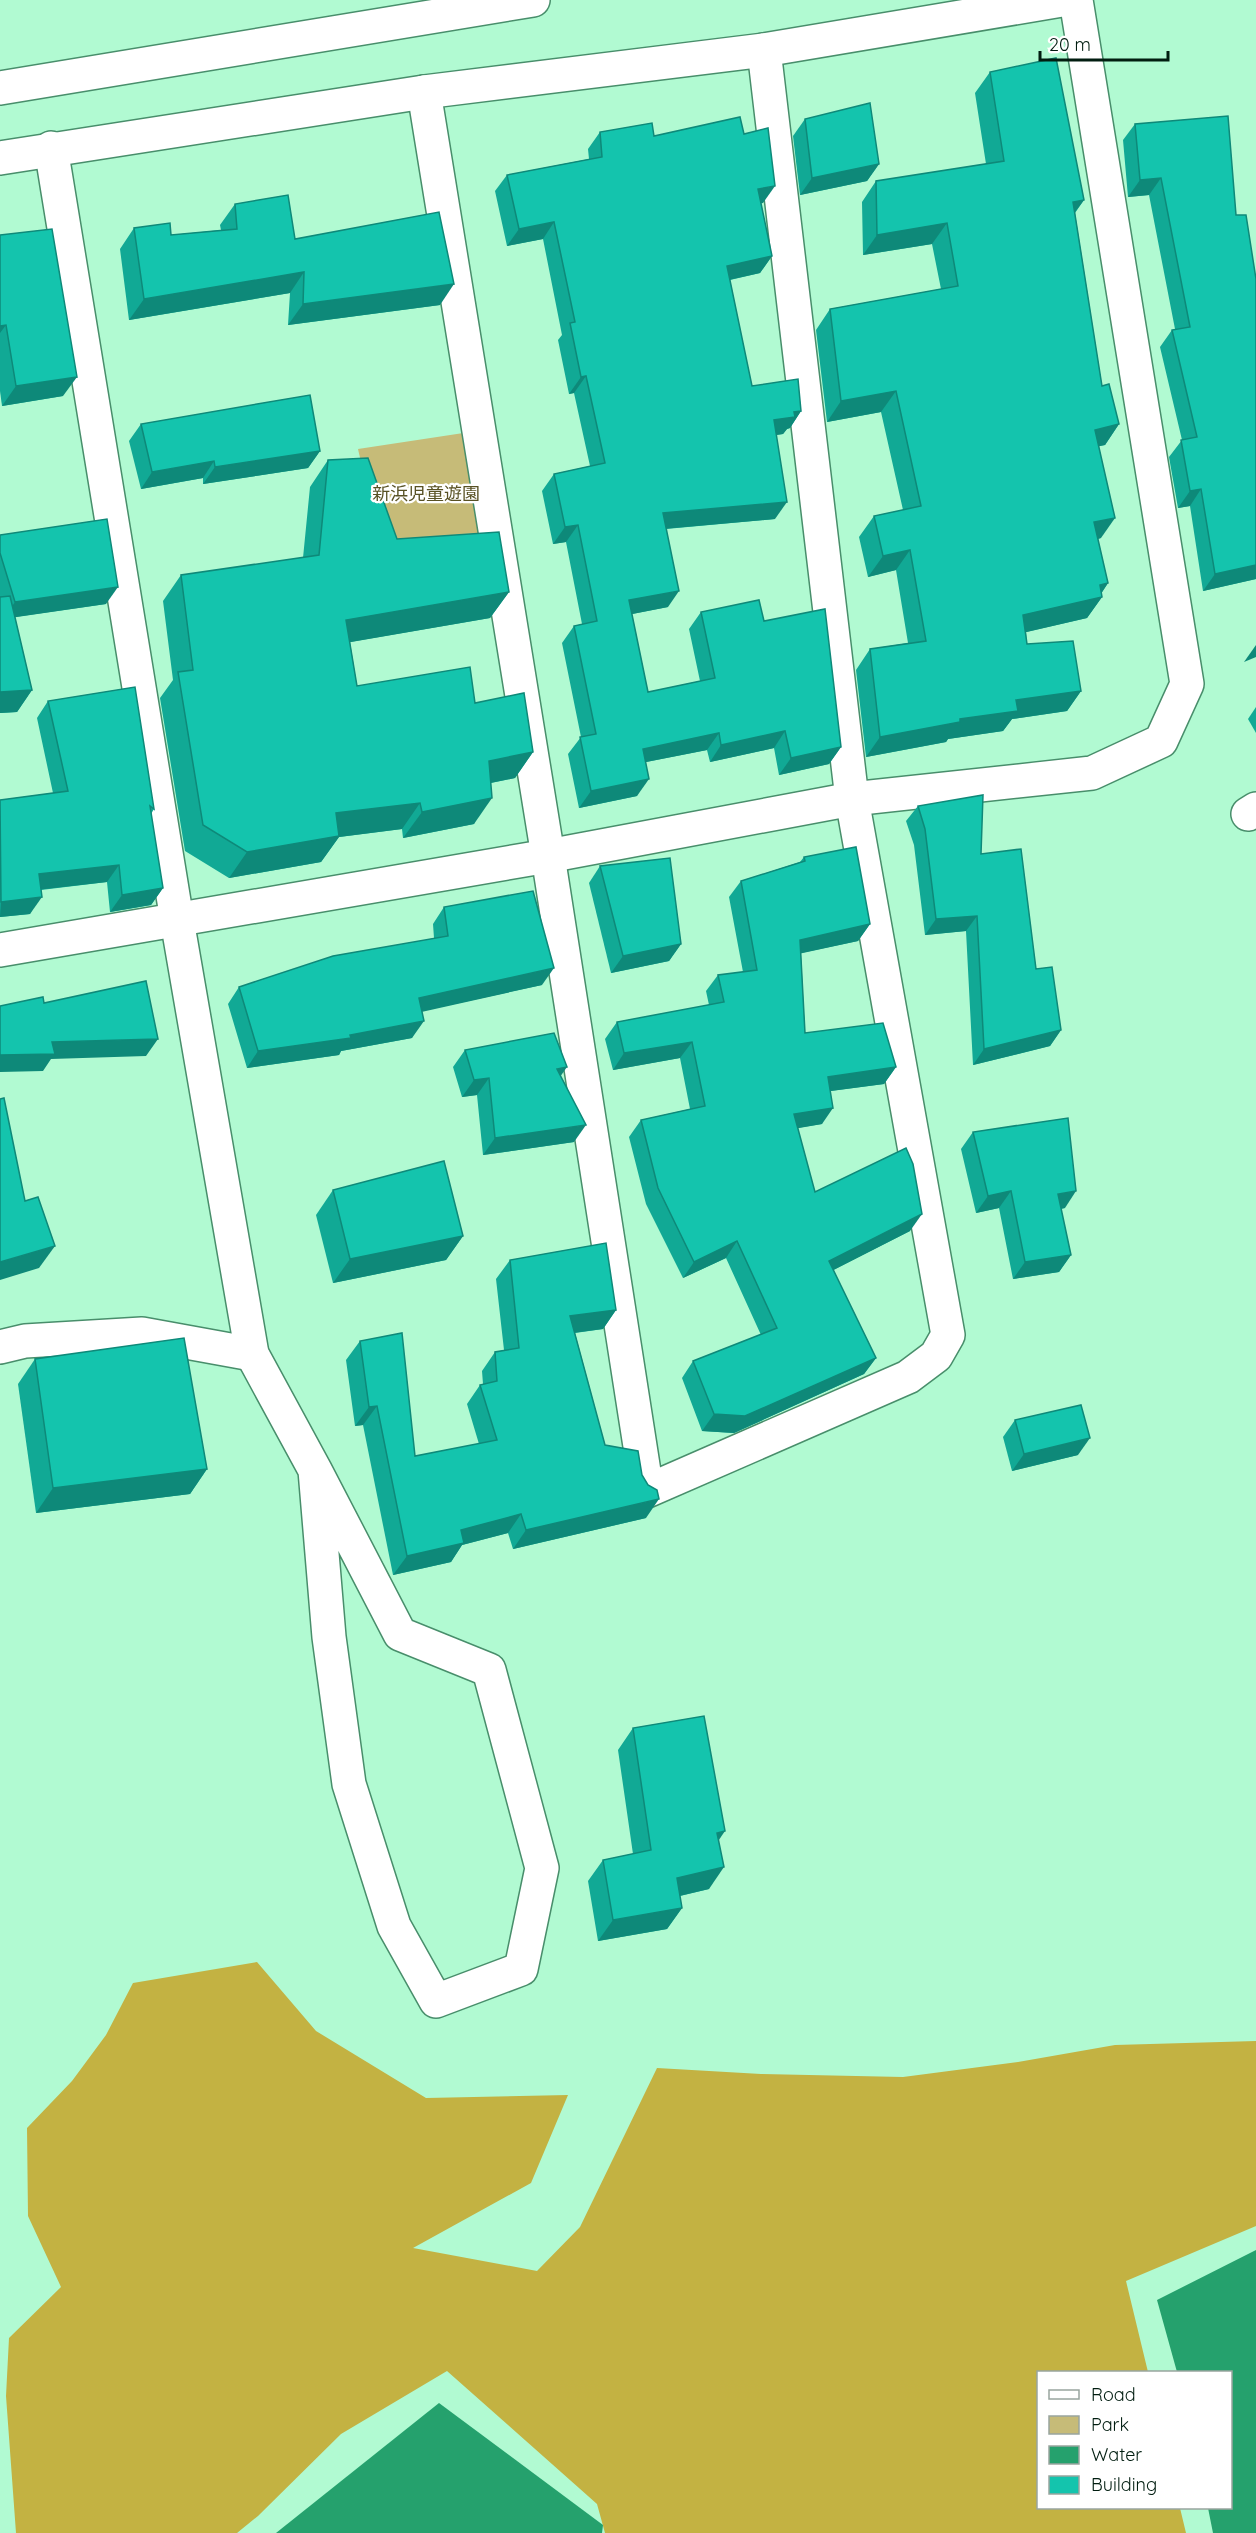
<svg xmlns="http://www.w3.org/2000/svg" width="1256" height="2533" viewBox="0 0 1256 2533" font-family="Quicksand,'Noto Sans JP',sans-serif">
<rect width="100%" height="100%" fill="#b1fad2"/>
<path fill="#c6bb78" d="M470,432l17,101 -103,29 -26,-113z"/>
<path fill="#c3b242" d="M257,1962l59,69 110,67 142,-3 -37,88 -118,65 124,23 43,-44 77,-159 104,6 142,3 115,-15 97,-17 141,-4v185l-130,55 22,91h-110v136h142l6,25h-581l-8,-29 -150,-133 -106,63 -83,82 -21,17h-221l-10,-137 3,-58 52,-51 -33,-71 -1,-88 45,-47 34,-46 27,-52z"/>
<g fill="#25a16d">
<path d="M1256,2250v283h-43l-5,-25h22v-136h-53l-20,-72z"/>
<path d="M439,2403l164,122 -1,8h-326z"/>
</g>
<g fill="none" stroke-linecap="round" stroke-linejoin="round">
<defs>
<g id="minor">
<path d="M0,88l533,-88"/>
<path d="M424,92l124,764 99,635 261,-114 28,-21 12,-21 -96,-536 -88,-749"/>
<path d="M51,148l126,772 75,434 63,116 14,167 20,147 45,142 42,75 85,-32 21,-101 -53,-198 -89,-36 -85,-164"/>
<path d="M0,158l424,-66 340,-42 298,-50"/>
<path d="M1248,814l8,-5"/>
<path d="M0,950l548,-94 304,-57 240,-26 69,-32 26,-57 -111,-684"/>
<path d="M0,1347l25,-6 117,-7 110,20"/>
</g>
</defs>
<use href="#minor" stroke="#488e6b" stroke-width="36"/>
<use href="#minor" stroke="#fff" stroke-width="33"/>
</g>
<g fill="#11a995">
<path d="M990,72l94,128 -9,13 27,173 17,38 -14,21 -6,1 2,92 -3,1 10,44 -7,11 1,3 -15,21 -61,14 1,12 54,47 -14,20 -55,8 -9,12 -55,8 -2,3 -80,15 -10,-87 14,-21 38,-6 -12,-73 -28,7 -9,-40 15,-21 29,-6 -22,-98 -54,10 -11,-92 14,-21 111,-20 -9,-45 -69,11 -1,-53 14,-21 110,-17 -11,-71z"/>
<path d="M805,119l74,45 -12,17 -67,14 -7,-59z"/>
<path d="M1135,124l101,91 20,64v300l-53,12 -13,-85 -12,2 -9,-51 13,-17 -22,-93 12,-17 3,-1 -26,-134 -21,2 -5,-57z"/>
<path d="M600,132l54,4 90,-2 19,69h-2l11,53 -12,17 -30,7 22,106 49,25 -11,17 -3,1 -4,5 -7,1 -1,84 -109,10 2,78 -36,7 16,78 52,-11 -11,-52 12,-17 63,9 77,126 -12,17 -50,11 -5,-27 -64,14 -3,-12 -61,12 -9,34 -58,12 -11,-54 13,-17 -19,-94 12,-17 8,-2 -16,-82 -13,2 -11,-53 12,-17 36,-8 -16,-73 -5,1 -11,-54 4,-5 -19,-96 -36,7 -12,-55 12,-16 82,-16 -1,-10z"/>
<path d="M235,204l60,35 145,66 -152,20 2,-32 -161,27 -9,-71 14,-21 37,7 50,-5 -1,-5z"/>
<path d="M0,235l63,161 -61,10 -2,-15z"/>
<path d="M141,424l179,27 -12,17 -105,16v-6l-62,11 -12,-48z"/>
<path d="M328,460l69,79 112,53 -19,26 -140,24 7,44 118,17 58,49 -18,26 -24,5 -17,41 -71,14 -1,-9 -63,8 -18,25 -92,16 -44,-27 -25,-153 13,-18 -10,-79 18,-26 122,-17 7,-71z"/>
<path d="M0,535l106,69 -91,13 17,73 -15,22 -17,1z"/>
<path d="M48,701l106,108 -3,5 12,74 -12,17 -41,7 -3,-30 -66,8 -11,24 -30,3v-117l53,-7 -16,-75z"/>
<path d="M1256,707v26l-8,-14z"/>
<path d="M918,806l63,48 55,115 25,61 -11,16 -77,19 -7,-134 -41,4 -11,-90 -8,-24z"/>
<path d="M804,857l66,67 -12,17 -57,12 4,80 91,34 -12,17 -54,7 -8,33 -25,4 18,64 95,39 -77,39 43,88 -12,16 -130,59 -32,-2 -20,-53 11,-17 68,-26 -35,-77 -43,20 -37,-74 -17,-67 12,-17 49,-11 -10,-51 -67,12 -8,-31 12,-17 92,-17 -3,-14 12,-16 25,-3 -14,-75 12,-16 59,-19z"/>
<path d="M600,866l81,78 -12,17 -58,12 -22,-90z"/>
<path d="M444,907l98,78 -120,26 -10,27 -71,13 -2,4 -92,13 -19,-64 11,-17 195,-49 -1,-14z"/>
<path d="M465,1050l109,92 -91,13 -6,-60 -15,2 -9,-30z"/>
<path d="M973,1132l92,76 -4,1 10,46 -12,17 -46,7 -14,-71 -23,5 -15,-64z"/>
<path d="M333,1190l130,46 -17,24 -113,23 -17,-68z"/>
<path d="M510,1260l106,50 -13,19 -28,4 30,112 41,73 -133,31 -5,-16 -46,12 -11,17 -58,13 -30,-150 -8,1 -9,-66 14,-19 55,115 64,-12 -12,-40 13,-19 3,-1 -1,-13 13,-19 9,-2 -8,-71z"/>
<path d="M35,1359l172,110 -17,25 -154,19 -18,-129z"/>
<path d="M1015,1420l63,35 -66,16 -9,-34z"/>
<path d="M633,1728l86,113 -10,48 -29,7 2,12 -15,21 -69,12 -10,-60 15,-21 30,-6 -15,-104z"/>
</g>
<g fill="#0e8979">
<path d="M879,164l-12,17 -67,14 12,-17z"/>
<path d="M1161,178l-12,17 -21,2 12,-17z"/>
<path d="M775,186l-12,17 -17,3 12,-17z"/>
<path d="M1084,200l-15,20 4,-18z"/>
<path d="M554,222l-11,17 -36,7 12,-17z"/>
<path d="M947,223l-15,21 -69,11 14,-20z"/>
<path d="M772,256l-12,17 -45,10 12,-17z"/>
<path d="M304,272l-14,21 -161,27 15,-21z"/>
<path d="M454,284l-14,21 -152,20 15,-21z"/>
<path d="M6,325l-6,8v-7z"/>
<path d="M586,376l-12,17 -5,1 12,-17z"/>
<path d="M77,377l-14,19 -61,10 14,-20z"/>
<path d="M896,391l-15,21 -54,10 14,-21z"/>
<path d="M801,411l-11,17 -3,1 -4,5 -21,3 12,-17 20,-8z"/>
<path d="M1119,424l-14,21 -24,5 14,-20z"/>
<path d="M320,451l-12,17 -105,16 12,-17z"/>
<path d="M214,461l-11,17 -62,11 11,-17z"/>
<path d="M1201,489l-11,17 -12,2 12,-17z"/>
<path d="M787,502l-12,17 -124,11 12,-17z"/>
<path d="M1115,518l-14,20 -21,5 14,-21z"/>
<path d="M578,525l-12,17 -13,2 12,-17z"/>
<path d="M910,550l-14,20 -28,7 15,-21z"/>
<path d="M1256,565v14l-53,12 12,-17z"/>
<path d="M1108,583l-10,15 4,-1 -15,21 -78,18 14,-21 77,-30z"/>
<path d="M118,587l-12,17 -103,15 12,-17z"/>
<path d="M679,591l-11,16 -51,10 12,-17z"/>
<path d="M509,592l-19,26 -162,28 18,-26z"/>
<path d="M1256,645v12l-12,5z"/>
<path d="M32,690l-15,22 -17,1v-21z"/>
<path d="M1081,691l-14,20 -55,8 -9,12 -55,8 -2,3 -80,15 14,-20 80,-18 56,-19z"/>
<path d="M785,731l-11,17 -64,14 11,-17z"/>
<path d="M719,733l-12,17 -76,15 12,-16z"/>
<path d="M841,747l-12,17 -50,11 12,-17z"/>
<path d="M533,752l-18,26 -45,9 19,-26z"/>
<path d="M649,779l-12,17 -58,12 12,-17z"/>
<path d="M492,798l-18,26 -71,14 19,-26z"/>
<path d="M420,803l-18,26 -63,8 -18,25 -92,16 18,-26 89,-39z"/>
<path d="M119,865l-12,17 -80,9 12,-17z"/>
<path d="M163,888l-12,17 -41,7 12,-17z"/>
<path d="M42,897l-12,17 -30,3 1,-15z"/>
<path d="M977,916l-11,15 -41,4 11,-16z"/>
<path d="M870,924l-12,17 -69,15 11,-16z"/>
<path d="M681,944l-12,17 -58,12 12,-17z"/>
<path d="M554,968l-12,17 -134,30 11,-17z"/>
<path d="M424,1021l-12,17 -71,13 -2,4 -92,13 11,-17 92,-16z"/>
<path d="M1061,1030l-11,16 -77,19 11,-16z"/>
<path d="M158,1039l-12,17 -95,3 -8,12 -43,1v-17l52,-13z"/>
<path d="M692,1042l-12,16 -67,12 11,-17z"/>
<path d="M567,1067l-12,17 2,-15z"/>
<path d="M896,1067l-12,17 -68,9 12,-16z"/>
<path d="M489,1078l-12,17 -15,2 12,-17z"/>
<path d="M833,1108l-11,16 -40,7 12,-17z"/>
<path d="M586,1125l-12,17 -91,13 12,-17z"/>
<path d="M1011,1191l-12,17 -23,5 12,-17z"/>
<path d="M1076,1191l-11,17 -19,3 12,-17z"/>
<path d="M922,1214l-12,17 -92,47 11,-17z"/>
<path d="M463,1236l-17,24 -113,23 17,-24z"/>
<path d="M737,1241l-11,17 -43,20 11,-16z"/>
<path d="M55,1246l-16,22 -39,12v-18z"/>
<path d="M1071,1255l-12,17 -46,7 12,-17z"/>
<path d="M616,1310l-13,19 -46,6 13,-19z"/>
<path d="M876,1358l-12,16 -130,59 -32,-2 12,-17z"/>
<path d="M377,1406l-14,19 -8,1 14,-19z"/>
<path d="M1090,1438l-12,17 -66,16 12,-17z"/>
<path d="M207,1469l-17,25 -154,19 17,-25z"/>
<path d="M659,1499l-13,19 -133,31 13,-19z"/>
<path d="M521,1514l-13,19 -46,12 -11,17 -58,13 14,-19 54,-26z"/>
<path d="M725,1831l-15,22 7,-20z"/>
<path d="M724,1867l-15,22 -47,11 15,-22z"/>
<path d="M682,1908l-15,21 -69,12 15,-21z"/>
</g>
<g fill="#14c4ad" stroke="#0e8979" stroke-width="1.5">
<path d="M1056,58l28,142 -11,2 29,184 7,-2 10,40 -24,6 20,88 -21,4 14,61 -8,2 2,12 -79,18 4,29 46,-3 8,50 -65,9 2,11 -58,8v3l-80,15 -10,-88 56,-8 -16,-91 -27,6 -9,-40 47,-10 -25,-115 -55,10 -11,-92 128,-23 -11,-63 -70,12 -1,-54 128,-20 -14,-89z"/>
<path d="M870,103l9,61 -67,14 -7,-59z"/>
<path d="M1228,116l8,99h10l10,64v286l-41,9 -14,-85 -11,2 -9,-51 16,-3 -25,-107 18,-3 -29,-149 -21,2 -5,-56z"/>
<path d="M740,117l4,17 24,-6 7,58 -17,3 14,67 -45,10 25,120 46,-7 3,32 -7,1 1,5 -21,3 13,82 -124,11 16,78 -50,9 19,92 67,-14 -14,-66 58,-12 5,21 61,-12 16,138 -50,11 -6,-27 -64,14 -2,-12 -76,16 6,30 -58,12 -11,-54 16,-3 -22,-108 23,-5 -19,-96 -13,2 -11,-53 51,-11 -19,-87 -5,1 -11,-54 5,-1 -21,-100 -35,7 -12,-54 95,-18 -2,-25 52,-9 2,13z"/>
<path d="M288,195l7,44 144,-27 15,72 -151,20 1,-32 -160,27 -10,-71 36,-5 1,12 66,-6 -2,-25z"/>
<path d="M52,229l25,148 -61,9 -10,-61 -6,1v-91z"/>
<path d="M310,395l10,56 -105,16 -1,-6 -62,11 -11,-48z"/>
<path d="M368,458l29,81 102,-7 10,60 -163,28 11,66 113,-19 5,36 49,-10 9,59 -44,9 3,37 -70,14 -2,-9 -84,10 3,23 -92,16 -44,-27 -25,-153 15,-2 -12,-95 138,-20 9,-95z"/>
<path d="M107,519l11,68 -103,15 -15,-49v-18z"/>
<path d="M10,596l22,94 -32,2v-95z"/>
<path d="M135,687l19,122 -4,-3 13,82 -41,7 -3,-30 -80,9 3,23 -41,5 -1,-102 68,-9 -20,-90z"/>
<path d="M983,795l-2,59 40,-5 15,120 16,-2 9,63 -77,19 -7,-133 -41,3 -11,-90 -7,-23z"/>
<path d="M856,847l14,77 -70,16 5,93 78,-10 13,44 -68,10 5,31 -39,6 21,78 91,-44 7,16 9,50 -93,47 47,97 -131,58 -31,-2 -21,-53 84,-33 -40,-87 -43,21 -36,-74 -17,-68 64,-14 -13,-64 -68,11 -7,-31 107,-20 -6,-27 39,-5 -16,-89 64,-20 -1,-4z"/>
<path d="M670,858l11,86 -58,12 -23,-90z"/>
<path d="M533,891l21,77 -135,30 5,23 -74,14 1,3 -93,13 -19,-64 94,-31 115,-20 -4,-29z"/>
<path d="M146,981l12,58 -106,3 3,12 -55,1v-49l43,-9 1,6z"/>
<path d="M554,1033l13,34 -10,2 29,56 -91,13 -6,-60 -15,2 -9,-30z"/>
<path d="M4,1098l21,103 13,-4 17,49 -55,16v-163z"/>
<path d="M1068,1118l8,73 -18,3 13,61 -46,7 -14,-71 -23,5 -15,-64z"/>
<path d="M444,1161l19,75 -113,23 -17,-69z"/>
<path d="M606,1243l10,67 -46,6 35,129 33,6 4,24 6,10 9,5 2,9 -133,31 -5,-16 -60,16 3,13 -57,13 -30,-150 -8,1 -9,-66 42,-8 13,123 82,-16 -17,-55 17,-4 -2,-29 24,-4 -9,-88z"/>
<path d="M184,1338l23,131 -154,19 -18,-129z"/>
<path d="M1081,1405l9,33 -66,16 -9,-34z"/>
<path d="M704,1716l21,115 -8,2 7,34 -47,11 5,30 -69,12 -10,-60 48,-10 -18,-122z"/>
</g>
<g text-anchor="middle" stroke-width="4.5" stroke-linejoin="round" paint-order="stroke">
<g font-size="18" fill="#585124" stroke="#fff">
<text x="426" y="500">新浜児童遊園</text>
</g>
</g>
<rect x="1037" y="2371" width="195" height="138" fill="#ffffff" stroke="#99a59f" stroke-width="1.5"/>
<rect x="1049" y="2390" width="30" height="9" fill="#ffffff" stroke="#99a59f" stroke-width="1.5"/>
<text x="1091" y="2401" font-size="18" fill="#011d10">Road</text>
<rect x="1049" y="2416" width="30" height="18" fill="#c6bb78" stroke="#99a59f" stroke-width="1.5"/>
<text x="1091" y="2431" font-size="18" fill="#011d10">Park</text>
<rect x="1049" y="2446" width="30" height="18" fill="#25a16d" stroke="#99a59f" stroke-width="1.5"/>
<text x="1091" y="2461" font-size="18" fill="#011d10">Water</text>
<rect x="1049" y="2476" width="30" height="18" fill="#14c4ad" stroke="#99a59f" stroke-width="1.5"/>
<text x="1091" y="2491" font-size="18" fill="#011d10">Building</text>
<path d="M1040 51v9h128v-9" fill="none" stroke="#011d10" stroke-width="3"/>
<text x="1049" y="51" font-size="18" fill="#011d10" stroke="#ffffff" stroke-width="4.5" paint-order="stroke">20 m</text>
</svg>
